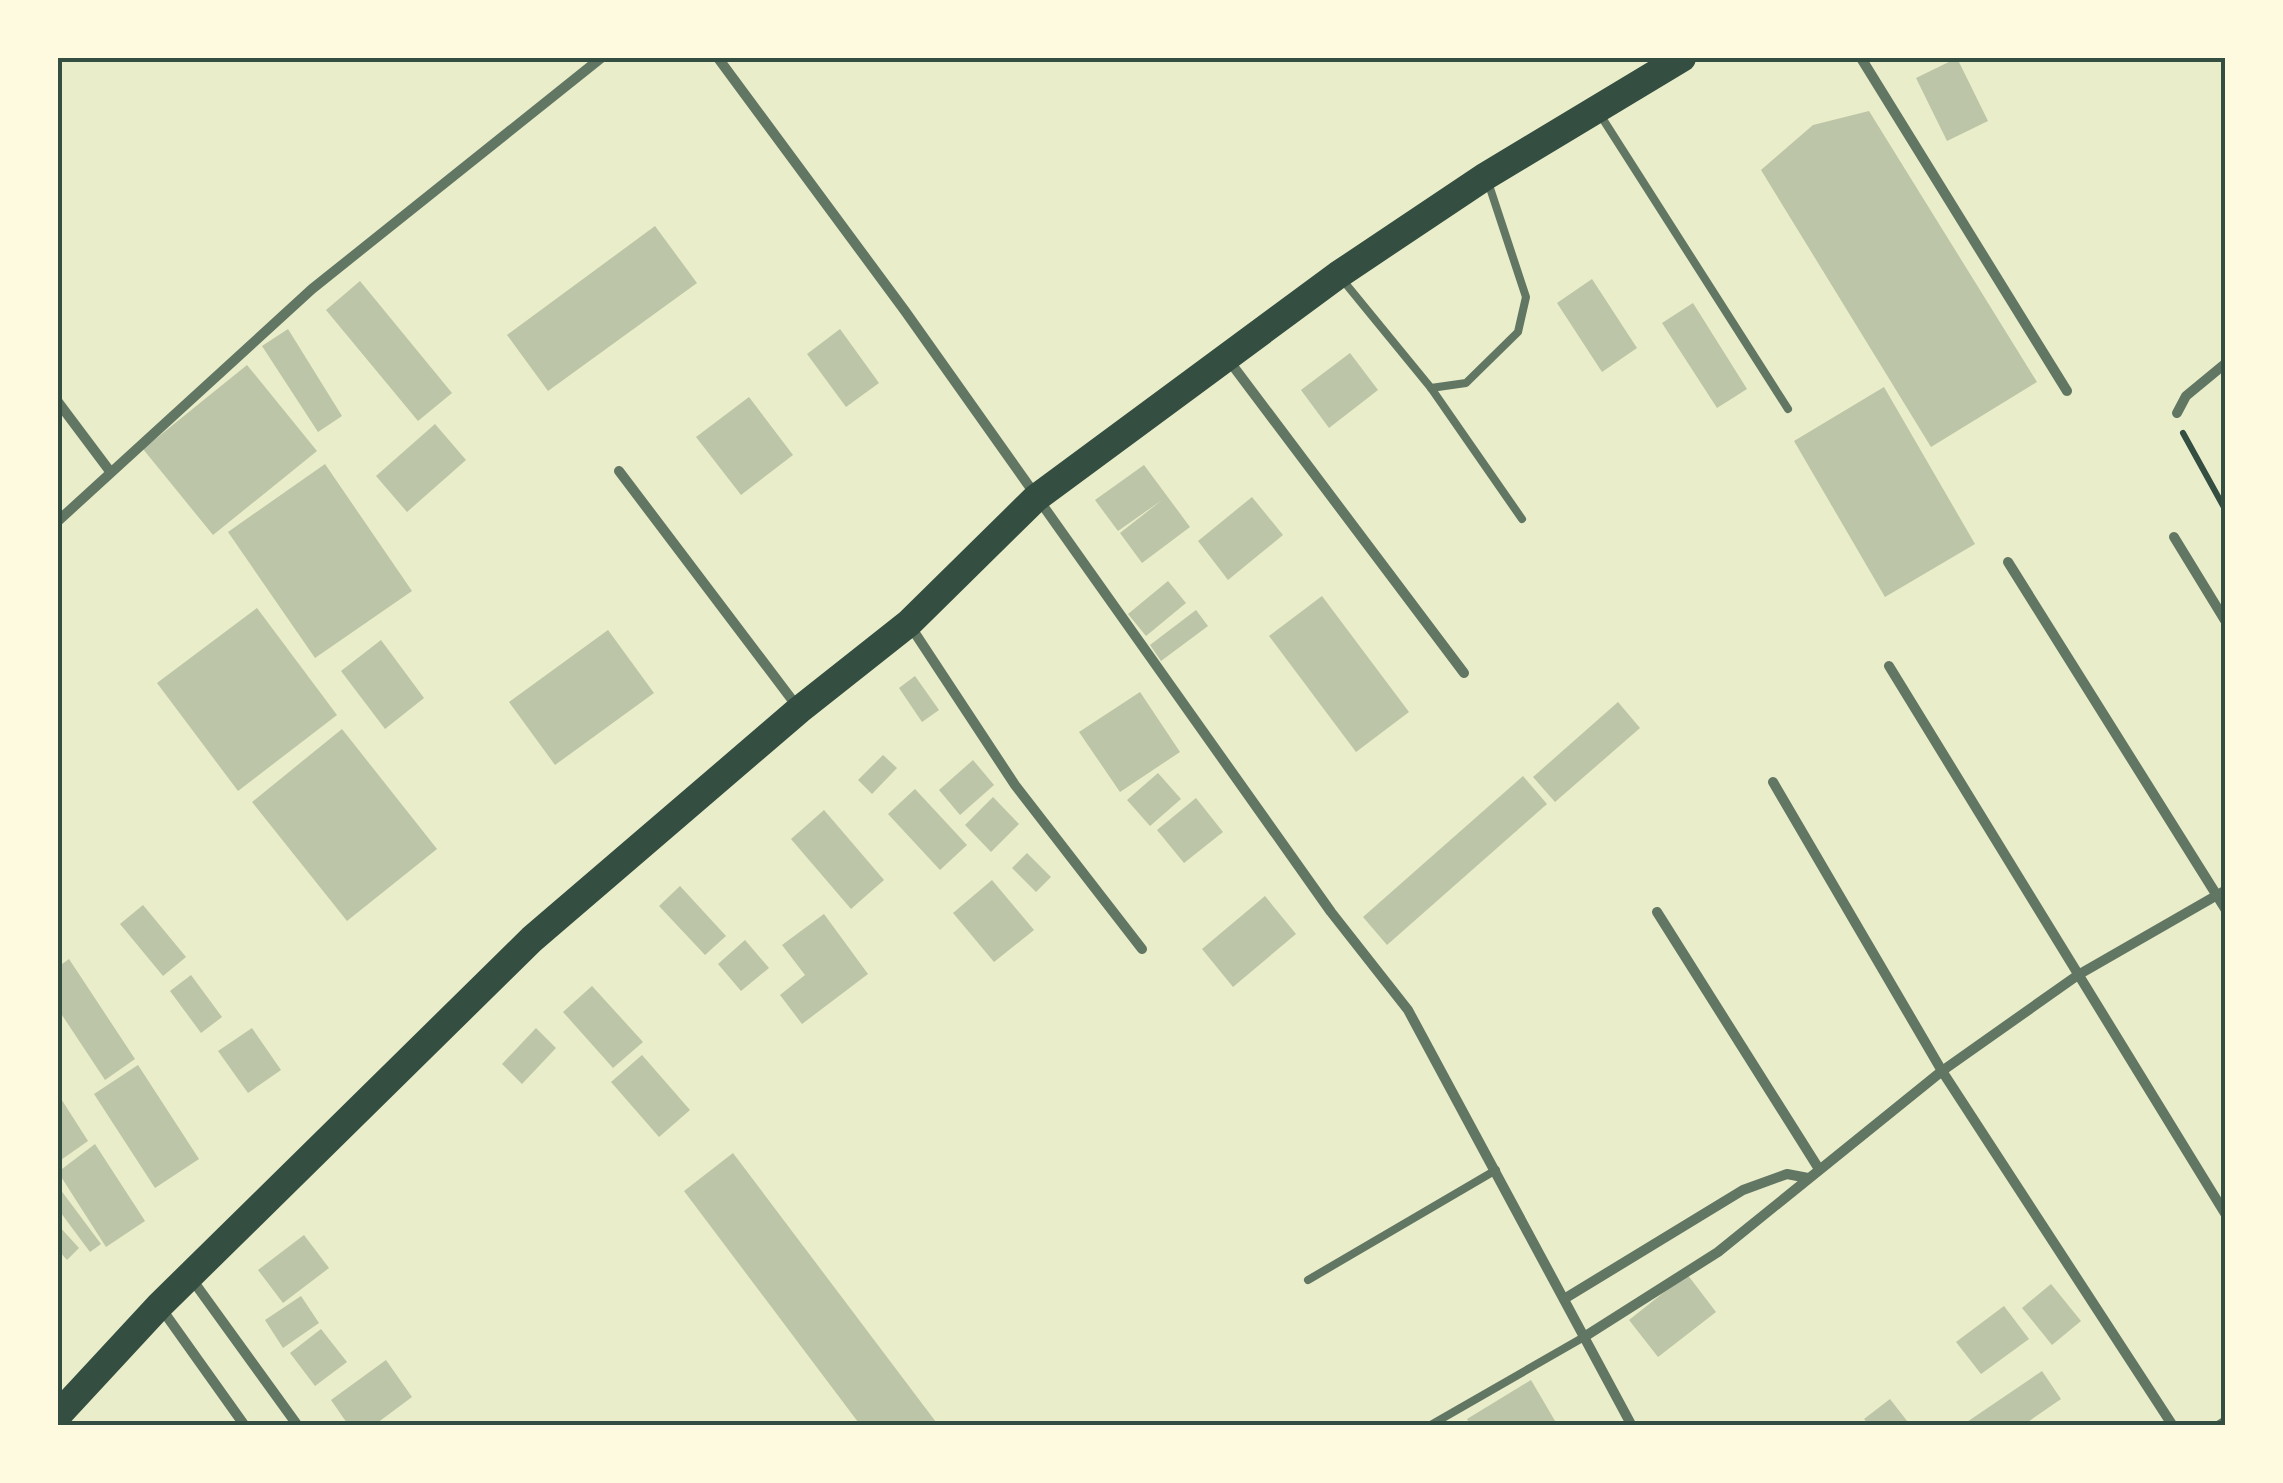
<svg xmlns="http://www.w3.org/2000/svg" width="2283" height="1483" viewBox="0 0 2283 1483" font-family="'DejaVu Sans',sans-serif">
<rect width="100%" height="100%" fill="#e9edc9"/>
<g fill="#bcc5a7">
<path d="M1957,58l31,63 -41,20 -31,-63z"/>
<path d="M1869,111l168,271 -106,65 -170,-277 52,-45z"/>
<path d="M655,226l42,57 -149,108 -41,-56z"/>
<path d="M1592,279l45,69 -35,24 -45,-69z"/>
<path d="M360,281l92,112 -34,28 -92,-111z"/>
<path d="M1693,303l54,86 -30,19 -55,-85z"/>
<path d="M288,329l54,87 -24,16 -56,-86z"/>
<path d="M840,329l39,54 -33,24 -39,-53z"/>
<path d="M1350,353l28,37 -49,38 -28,-38z"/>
<path d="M247,365l70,86 -104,84 -70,-86z"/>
<path d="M1884,387l91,157 -90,53 -91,-156z"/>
<path d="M749,397l44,58 -52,40 -45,-58z"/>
<path d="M435,424l31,36 -59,52 -31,-36z"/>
<path d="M325,464l87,127 -97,67 -87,-126z"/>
<path d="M1144,465l46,62 -48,36 -22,-30 42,-33 -44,31 -23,-31z"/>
<path d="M1252,497l31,38 -55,45 -30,-39z"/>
<path d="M1168,581l18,22 -40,33 -18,-22z"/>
<path d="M1322,596l87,116 -53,40 -87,-116z"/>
<path d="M257,608l80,107 -99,76 -81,-108z"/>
<path d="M1196,610l12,16 -47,35 -11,-16z"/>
<path d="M608,630l46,63 -99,72 -46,-63z"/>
<path d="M381,640l43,58 -39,31 -44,-58z"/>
<path d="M915,676l24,34 -17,12 -23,-34z"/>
<path d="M1140,692l40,60 -60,40 -41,-60z"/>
<path d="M1618,702l22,26 -85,74 -22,-25z"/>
<path d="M342,729l95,120 -90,72 -95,-119z"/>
<path d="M883,755l14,13 -25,26 -14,-14z"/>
<path d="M973,760l21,25 -34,30 -21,-25z"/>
<path d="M1158,773l23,26 -31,27 -23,-26z"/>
<path d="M1523,776l24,28 -160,141 -24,-28z"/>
<path d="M915,789l52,56 -27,25 -52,-56z"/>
<path d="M993,797l26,27 -28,28 -26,-27z"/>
<path d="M1196,798l27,34 -39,31 -27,-33z"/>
<path d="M824,810l60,70 -33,29 -60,-70z"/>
<path d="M1027,853l24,24 -15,15 -24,-24z"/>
<path d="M992,880l42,50 -40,32 -41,-49z"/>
<path d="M680,886l46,50 -21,19 -46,-49z"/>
<path d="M1265,896l31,38 -63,53 -31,-38z"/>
<path d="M143,905l43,52 -23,19 -43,-52z"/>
<path d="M824,914l44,60 -66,50 -22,-29 25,-20 -23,-30z"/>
<path d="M745,940l24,28 -28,23 -23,-27z"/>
<path d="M69,959l66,100 -30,21 -47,-71v-42z"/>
<path d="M191,975l31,42 -21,16 -31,-42z"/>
<path d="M592,986l51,56 -30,26 -50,-56z"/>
<path d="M252,1028l29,42 -33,23 -30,-42z"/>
<path d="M536,1028l20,20 -34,36 -20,-20z"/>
<path d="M642,1055l48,55 -31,27 -48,-55z"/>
<path d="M138,1065l61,94 -44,29 -61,-94z"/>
<path d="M58,1094l30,47 -30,21z"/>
<path d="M95,1144l50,77 -39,26 -48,-75z"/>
<path d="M733,1153l206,273h-78l-177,-235z"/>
<path d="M60,1189l41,55 -11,8 -32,-43z"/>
<path d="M58,1225l21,23 -12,12 -9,-10z"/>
<path d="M304,1235l25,33 -46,35 -25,-33z"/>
<path d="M1687,1274l29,38 -58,45 -29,-37z"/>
<path d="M2051,1284l30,37 -29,24 -30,-37z"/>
<path d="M301,1296l18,27 -36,25 -18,-28z"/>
<path d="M2004,1306l25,33 -48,35 -25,-32z"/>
<path d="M321,1329l26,33 -32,24 -25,-33z"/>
<path d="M386,1360l26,37 -39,29h-24l-18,-26z"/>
<path d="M2042,1371l19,28 -39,27h-61z"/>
<path d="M1531,1380l27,46h-87l-4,-7z"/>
<path d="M1890,1399l21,27h-41l-6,-7z"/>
</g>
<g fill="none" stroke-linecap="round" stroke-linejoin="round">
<path stroke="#344e41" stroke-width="6" d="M2183,433l43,78"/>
<g stroke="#617663" stroke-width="8">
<path d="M1599,113l189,296"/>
<path d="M1341,278l90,110 91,131"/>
<path d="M1431,388l35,-5 52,-51 8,-35 -38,-115"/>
<path d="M1308,1280l188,-110"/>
<path d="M1429,1426l155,-89"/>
</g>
<g stroke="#617663" stroke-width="10">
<path d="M718,58l187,253 426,601 77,98 224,416"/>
<path d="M1861,58l206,333"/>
<path d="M1227,358l237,315"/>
<path d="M58,402l51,68"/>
<path d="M2177,413l9,-17 40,-33"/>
<path d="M619,471l180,238"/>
<path d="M58,521l254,-232 289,-231"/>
<path d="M2174,537l52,85"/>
<path d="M2008,562l218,348"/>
<path d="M909,624l106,161 127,164"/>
<path d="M1889,666l337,549"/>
<path d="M1773,782l169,289 231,355"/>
<path d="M1657,912l162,257"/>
<path d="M191,1278l107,148"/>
<path d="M1564,1299l179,-109 44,-16 21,4"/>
<path d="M161,1308l84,118"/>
<path d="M1584,1337l134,-85 224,-181 136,-96 148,-85"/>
<path d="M2218,1426l8,-5"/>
</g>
<path stroke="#344e41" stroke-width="28" d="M58,1415l101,-109 373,-367 267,-229 110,-87 127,-125 302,-223 148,-99 196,-118"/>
</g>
<rect width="2283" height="1483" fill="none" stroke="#fefae0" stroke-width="120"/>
<rect x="60" y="60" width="2163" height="1363" fill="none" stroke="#344e41" stroke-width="4"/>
</svg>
